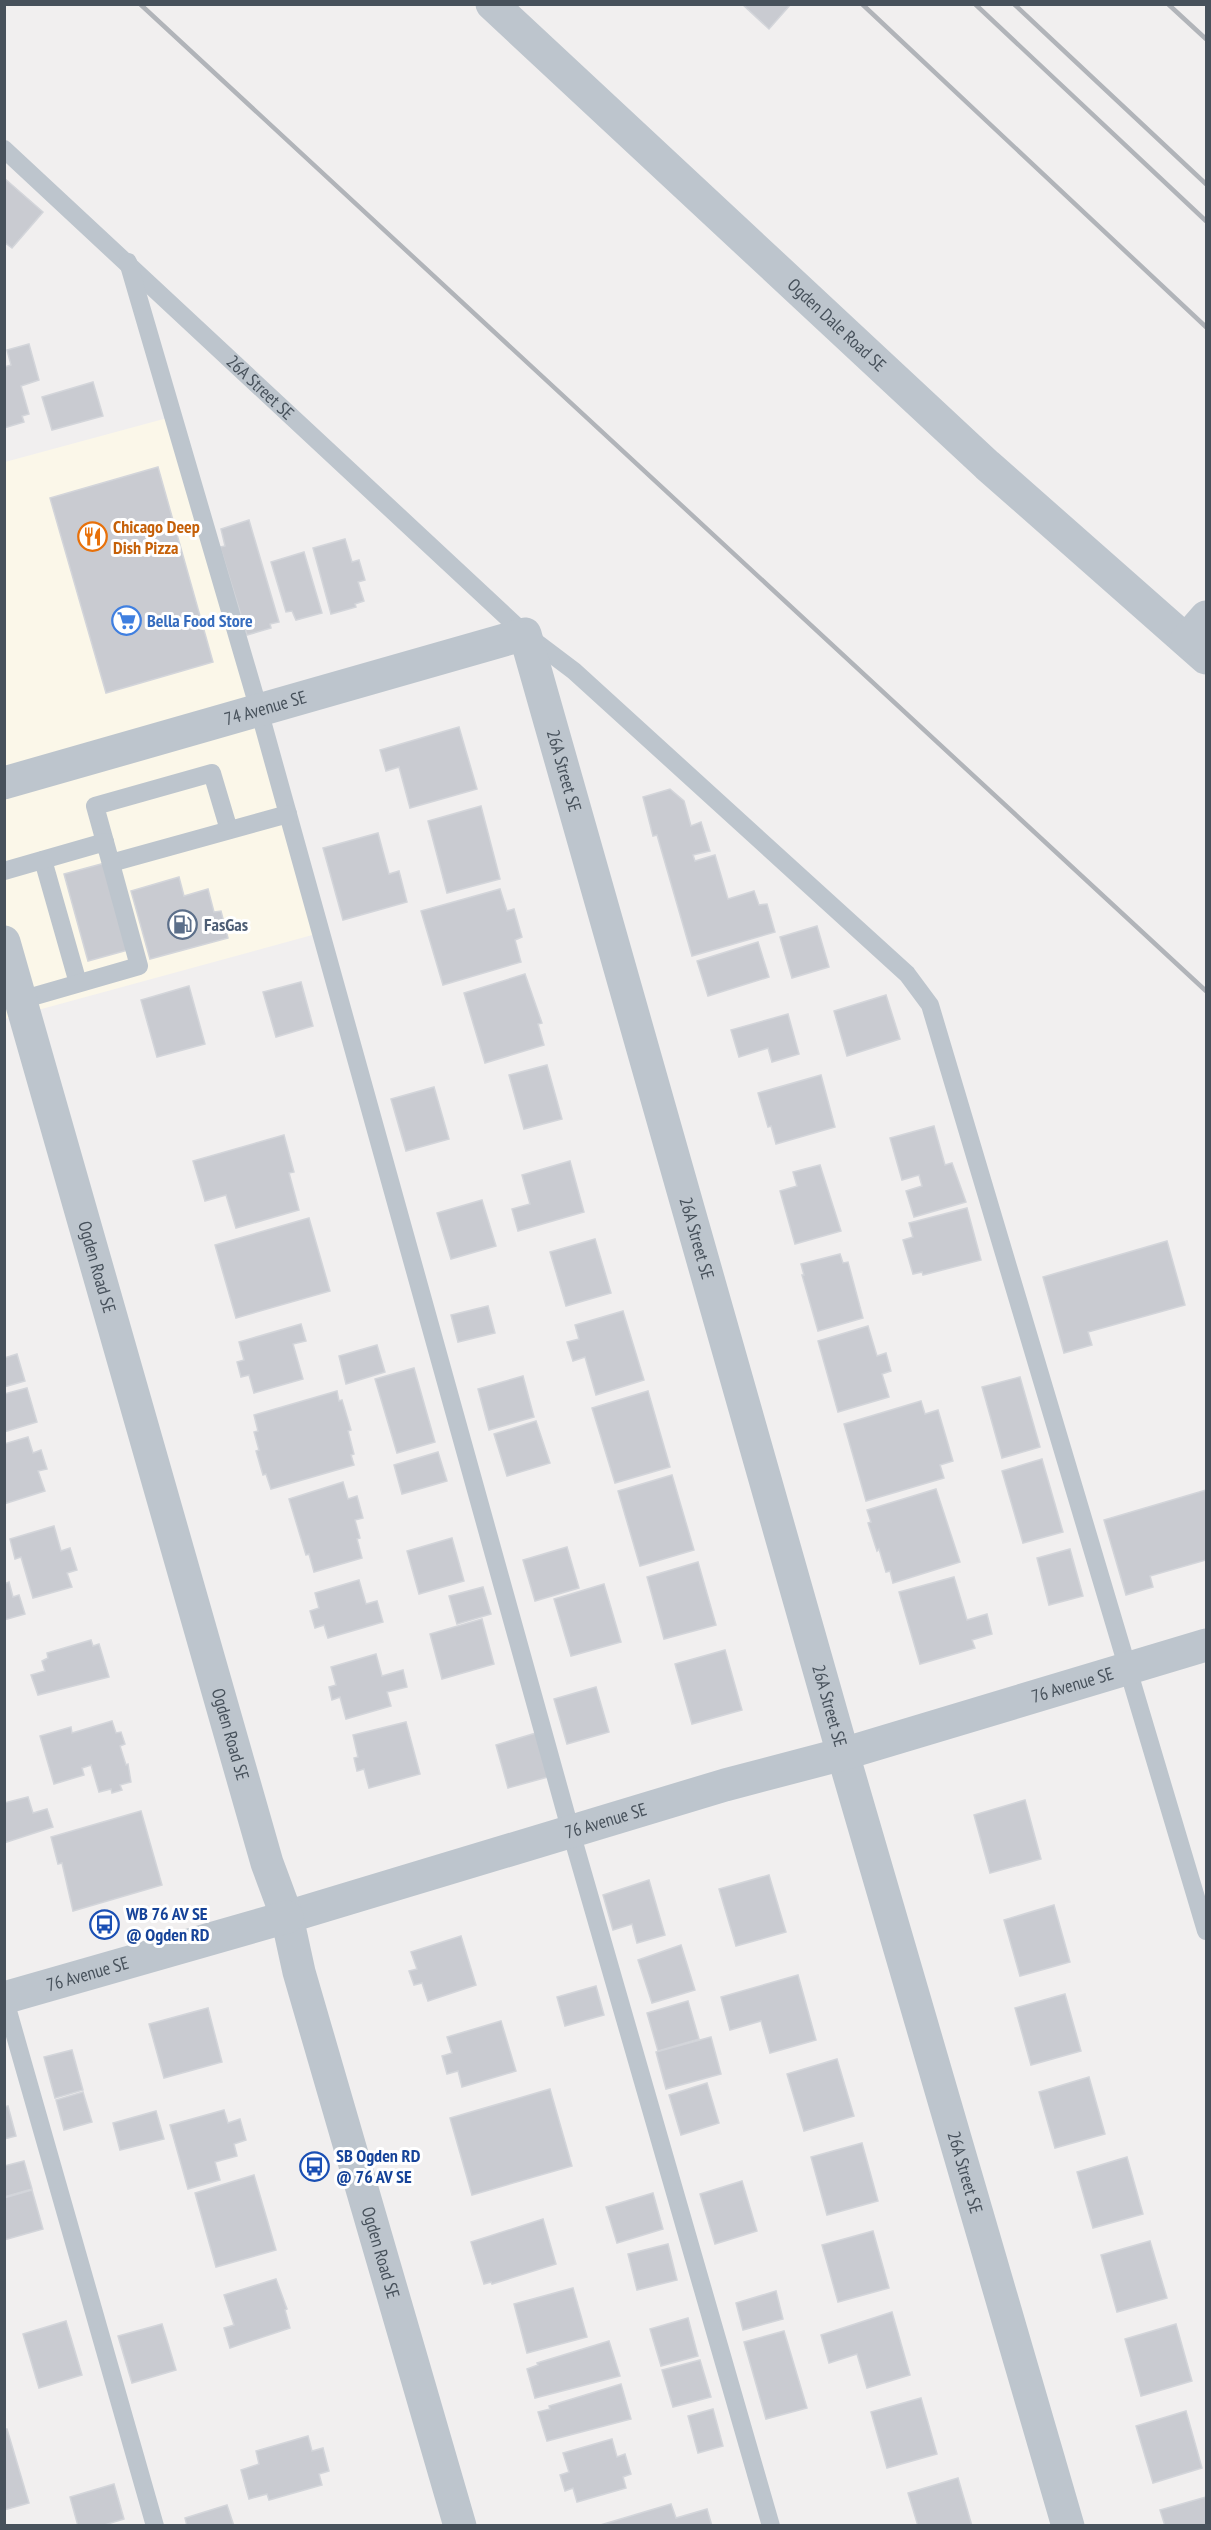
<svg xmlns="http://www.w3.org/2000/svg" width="1211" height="2530" viewBox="0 0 1211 2530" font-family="'PT Sans Narrow',sans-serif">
<rect width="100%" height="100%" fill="#f1efef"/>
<path fill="#fbf7e9" d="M171,417l145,517 -311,85v-557z"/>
<g fill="#c9cbd1" stroke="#d3d5da" stroke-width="1.5">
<path d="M742,4h49l-22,25z"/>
<path d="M4,178l39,34 -31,36 -8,-6z"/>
<path d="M29,344l10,36 -18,6 8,28 -7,2 2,6 -20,6v-61l7,-2 -4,-15z"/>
<path d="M93,382l10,34 -51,14 -10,-33z"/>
<path d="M158,467l55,195 -107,31 -56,-195z"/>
<path d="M249,520l30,102 -9,2 1,4 -24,7 -27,-88 5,-1 -4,-17z"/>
<path d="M345,539l7,23 7,-2 6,20 -7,2 6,19 -9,3 1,3 -25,7 -18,-66z"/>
<path d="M304,552l18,61 -26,7 -4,-9 -6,1 -15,-50z"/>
<path d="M459,727l18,62 -67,19 -11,-41 -13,4 -6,-21z"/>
<path d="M670,789l14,12 7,25 10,-4 9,29 -17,4 2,6 20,-6 13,44 26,-8 5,14 8,-1 8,28 -83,24 -35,-121 -4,1 -10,-39z"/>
<path d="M481,806l19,73 -53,14 -19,-72z"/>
<path d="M378,833l11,41 10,-3 8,31 -64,18 -20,-72z"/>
<path d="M105,863l23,87 -40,11 -24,-87z"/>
<path d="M179,877l5,19 24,-7 6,23 7,-1 7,27 -78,21 -19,-68z"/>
<path d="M500,889l7,22 7,-2 8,28 -7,3 6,22 -78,23 -22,-74z"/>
<path d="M817,926l12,41 -37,11 -12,-41z"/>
<path d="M758,942l11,35 -61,19 -11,-35z"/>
<path d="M525,974l17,49 -4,1 6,21 -59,18 -21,-70z"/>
<path d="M301,982l12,44 -37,11 -13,-45z"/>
<path d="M189,986l16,58 -48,13 -16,-57z"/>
<path d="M886,995l14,44 -53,17 -13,-45z"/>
<path d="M788,1014l11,40 -27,8 -4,-14 -29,9 -8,-27z"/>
<path d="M547,1065l15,54 -38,10 -15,-54z"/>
<path d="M821,1075l14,52 -59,17 -5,-18 -3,1 -10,-34z"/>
<path d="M434,1087l15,52 -43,12 -15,-52z"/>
<path d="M934,1126l11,39 7,-2 14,39 -52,15 -8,-26 16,-5 -3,-11 -17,5 -12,-42z"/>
<path d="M284,1135l10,37 -5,1 10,37 -63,18 -10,-33 -21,6 -12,-40z"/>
<path d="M570,1161l14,51 -66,19 -6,-22 18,-5 -8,-29z"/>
<path d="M820,1165l21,66 -46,13 -15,-53 17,-5 -4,-14z"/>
<path d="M482,1200l14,46 -45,13 -14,-46z"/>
<path d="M967,1208l14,52 -58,15 -1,-3 -9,2 -10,-34 10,-3 -4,-14z"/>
<path d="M309,1218l21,73 -94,27 -21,-73z"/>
<path d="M595,1239l16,54 -45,13 -16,-54z"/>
<path d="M1167,1241l18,64 -97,27 4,13 -28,8 -21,-76z"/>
<path d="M840,1254l3,9 5,-1 15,56 -45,13 -16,-56h2l-3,-11z"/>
<path d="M488,1306l7,27 -37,9 -7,-27z"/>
<path d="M623,1311l21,69 -48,15 -11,-38 -12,4 -6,-19 12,-3 -4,-14z"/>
<path d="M301,1324l5,17 -13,3 10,35 -49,14 -5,-18 -8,2 -4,-15 7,-2 -5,-18z"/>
<path d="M868,1326l9,30 9,-3 5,18 -9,3 7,23 -51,15 -20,-71z"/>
<path d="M377,1345l8,27 -39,12 -7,-28z"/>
<path d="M17,1354l8,27 -21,6v-29z"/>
<path d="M414,1368l21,74 -38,11 -22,-74z"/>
<path d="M523,1376l11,41 -45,13 -11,-41z"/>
<path d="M1020,1377l20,70 -38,11 -20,-71z"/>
<path d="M27,1388l10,34 -33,10v-38z"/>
<path d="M337,1391l2,10 3,-1 9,30 -3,1 6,23 -3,1 3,10 -83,24 -5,-15 -3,1 -7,-24 3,-1 -5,-18 4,-1 -4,-16z"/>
<path d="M648,1391l22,76 -55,16 -23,-75z"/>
<path d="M921,1401l4,13 13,-4 15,51 -13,4 4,13 -78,23 -22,-77z"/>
<path d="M536,1421l14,42 -43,13 -13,-42z"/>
<path d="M28,1437l5,16 8,-3 6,19 -9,2 7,20 -41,13v-60z"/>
<path d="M438,1452l9,29 -45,13 -8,-29z"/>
<path d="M1042,1459l21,73 -40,11 -21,-72z"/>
<path d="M672,1475l22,75 -54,16 -22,-75z"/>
<path d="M343,1482l5,17 9,-3 6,22 -8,2 5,18 -3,1 5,19 -48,14 -5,-18 -3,1 -17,-56z"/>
<path d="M936,1489l24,73 -67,21 -3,-12 -4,1 -7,-23 -2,2 -9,-28 3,-1 -4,-12z"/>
<path d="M1206,1490v70l-56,16 3,11 -27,8 -22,-75z"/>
<path d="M54,1526l7,25 9,-3 7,22 -10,3 5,14 -39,11 -12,-41 -6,2 -5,-20z"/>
<path d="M452,1538l12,43 -45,13 -12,-43z"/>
<path d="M567,1547l12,41 -44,13 -12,-41z"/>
<path d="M1070,1549l13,47 -34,9 -12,-47z"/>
<path d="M698,1562l18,63 -52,14 -17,-62z"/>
<path d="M954,1577l13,43 20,-6 5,20 -20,6 3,8 -55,16 -21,-72z"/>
<path d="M359,1580l7,24 11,-3 6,21 -55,16 -4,-13 -9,3 -5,-17 9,-3 -4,-15z"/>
<path d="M9,1582l4,15 6,-2 6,19 -21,6v-36z"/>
<path d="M604,1584l17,58 -50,14 -17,-57z"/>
<path d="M483,1587l8,27 -34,10 -8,-28z"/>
<path d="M482,1619l12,45 -52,15 -12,-45z"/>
<path d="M91,1640l2,6 6,-2 10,33 -71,18 -7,-20 14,-4 -3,-10 6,-3 -1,-5z"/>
<path d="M725,1650l17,60 -50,14 -17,-60z"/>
<path d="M376,1654l6,22 21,-6 4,17 -20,5 4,14 -45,13 -6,-22 -8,3 -3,-13 7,-2 -5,-18z"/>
<path d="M596,1687l13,45 -42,12 -13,-45z"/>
<path d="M112,1721l4,12 5,-1 4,12 -5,2 6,19 2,-1 3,18 -11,3 2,5 -10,3 -1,-4 -12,3 -8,-27 -9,3 2,7 -30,9 -14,-48 31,-9 1,6z"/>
<path d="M406,1722l14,52 -51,14 -5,-19 -7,2 -3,-13 4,-1 -5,-22z"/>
<path d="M536,1733l12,44 -40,11 -12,-43z"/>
<path d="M28,1797l5,16 14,-4 6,18 -49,16v-40z"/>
<path d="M1025,1800l16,59 -51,14 -16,-58z"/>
<path d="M141,1811l21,74 -89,26 -11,-48 -4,1 -7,-27z"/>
<path d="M769,1875l17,57 -50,14 -17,-57z"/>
<path d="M649,1880l16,55 -28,8 -5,-19 -19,6 -10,-35z"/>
<path d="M1054,1905l16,57 -50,14 -16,-56z"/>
<path d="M461,1936l15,49 -48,16 -6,-18 -8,2 -5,-14 8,-2 -6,-17z"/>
<path d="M681,1945l14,45 -43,13 -14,-43z"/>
<path d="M798,1975l18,65 -46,13 -9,-32 -31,9 -9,-33z"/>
<path d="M596,1986l8,29 -39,11 -8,-29z"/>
<path d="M1065,1994l16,57 -50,14 -16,-57z"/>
<path d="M688,2001l11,38 -41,12 -11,-38z"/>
<path d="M208,2008l14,54 -58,16 -15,-54z"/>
<path d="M501,2021l15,50 -54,16 -4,-16 -11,3 -5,-18 10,-3 -5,-16z"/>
<path d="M711,2037l10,37 -55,15 -10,-37z"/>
<path d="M72,2050l11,40 -28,8 -11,-41z"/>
<path d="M837,2059l17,57 -50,15 -17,-57z"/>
<path d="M1089,2077l16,57 -50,14 -16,-56z"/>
<path d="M707,2083l12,40 -38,12 -12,-40z"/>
<path d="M550,2089l22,77 -100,29 -22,-77z"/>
<path d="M83,2092l9,30 -28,8 -8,-30z"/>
<path d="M8,2106l8,30 -12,3v-32z"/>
<path d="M224,2110l4,13 12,-4 6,21 -12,4 3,12 -22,6 5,18 -32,9 -18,-64z"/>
<path d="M156,2111l8,28 -44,11 -7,-27z"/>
<path d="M862,2143l16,58 -51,14 -16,-58z"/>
<path d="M1127,2157l16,57 -50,14 -16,-56z"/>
<path d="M24,2161l8,28 -28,8v-31z"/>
<path d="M254,2175l22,75 -60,17 -21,-74z"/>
<path d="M742,2181l15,50 -42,13 -15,-50z"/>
<path d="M32,2190l11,39 -39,11v-42z"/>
<path d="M653,2193l10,36 -46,14 -11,-36z"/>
<path d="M543,2219l13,45 -64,20 -1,-2 -7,2 -13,-42z"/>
<path d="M873,2231l16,57 -51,14 -16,-57z"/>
<path d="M1150,2241l17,57 -50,14 -16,-57z"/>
<path d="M668,2244l9,36 -40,10 -9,-36z"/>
<path d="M276,2279l11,30 -2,1 5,18 -60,20 -6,-20 10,-3 -10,-30z"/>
<path d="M573,2288l14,49 -60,16 -13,-49z"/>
<path d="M776,2291l7,28 -40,11 -7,-27z"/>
<path d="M892,2312l18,63 -43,13 -10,-34 -28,9 -8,-28z"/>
<path d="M688,2318l10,38 -37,10 -11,-37z"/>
<path d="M66,2321l16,54 -43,13 -16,-54z"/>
<path d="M162,2324l14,46 -44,13 -14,-47z"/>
<path d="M1176,2324l16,57 -51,15 -16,-57z"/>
<path d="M784,2331l23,77 -41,11 -22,-77z"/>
<path d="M609,2341l11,35 -85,22 -8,-29 11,-4 -1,-2z"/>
<path d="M700,2360l11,37 -38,10 -11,-37z"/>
<path d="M621,2384l10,35 -84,22 -9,-29 12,-3 -1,-3z"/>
<path d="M921,2398l16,56 -50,14 -16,-56z"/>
<path d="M713,2409l10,37 -25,7 -10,-37z"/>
<path d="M1186,2411l16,57 -49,15 -17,-57z"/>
<path d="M4,2429h3l22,74 -25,7z"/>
<path d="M308,2436l4,15 11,-3 6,23 -10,3 3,11 -53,15 -2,-6 -18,5 -8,-29 18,-6 -3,-13z"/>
<path d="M612,2439l5,18 8,-3 6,20 -8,3 3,11 -49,14 -4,-14 -8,3 -5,-16 9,-3 -6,-19z"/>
<path d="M958,2478l14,48h-54l-10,-33z"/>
<path d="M114,2484l10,35 -23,7h-23l-8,-29z"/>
<path d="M1206,2497v29h-41l-5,-16z"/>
<path d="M671,2504l5,14 31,-9 5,17h-115z"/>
<path d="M227,2505l7,21h-47l-2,-8z"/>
</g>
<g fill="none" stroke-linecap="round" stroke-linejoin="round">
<g stroke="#bdc5cd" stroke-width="18">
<path id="s1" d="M4,149l521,485 49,37 333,303 23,31 276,926"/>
<path d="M128,262l131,448 312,1122 200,694"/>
<path d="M105,842l-10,-36 117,-33 17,57"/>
<path d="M43,860l35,123"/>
<path d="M111,863l177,-49"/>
<path d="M4,871l101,-29 34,124 -118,34"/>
<path d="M4,1997l151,529"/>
</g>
<g stroke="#bdc5cd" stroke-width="33">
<path id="s2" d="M492,4l495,461 219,193"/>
<path d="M1186,640l20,-23"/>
<path id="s3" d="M4,783l521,-149 318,1120 225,772"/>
<path id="s4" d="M287,1917l438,-132 118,-31 363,-109"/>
</g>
<g stroke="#bdc5cd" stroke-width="33">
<path id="s5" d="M4,942l263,921 20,54 12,55 161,554"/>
<path id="s6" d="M4,1998l283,-81"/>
</g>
<g stroke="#b1b4b9" stroke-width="4.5">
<path d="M140,4l1066,987"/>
<path d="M862,4l344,323"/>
<path d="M975,4l231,217"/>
<path d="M1014,4l192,180"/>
<path d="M1168,4l38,35"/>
</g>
</g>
<defs>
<symbol id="restaurant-ring" viewBox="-11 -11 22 22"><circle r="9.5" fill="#fff" stroke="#e8710a" stroke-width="1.5"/><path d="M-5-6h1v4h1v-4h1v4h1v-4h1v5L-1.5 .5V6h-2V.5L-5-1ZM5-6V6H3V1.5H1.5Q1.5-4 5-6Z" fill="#e8710a"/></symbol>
<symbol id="supermarket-ring" viewBox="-11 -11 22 22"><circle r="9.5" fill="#fff" stroke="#3f7fe0" stroke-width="1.5"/><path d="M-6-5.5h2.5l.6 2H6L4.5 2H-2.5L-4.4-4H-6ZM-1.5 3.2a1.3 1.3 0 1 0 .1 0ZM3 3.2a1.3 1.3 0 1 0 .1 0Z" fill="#3f7fe0"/></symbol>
<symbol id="fuel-ring" viewBox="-11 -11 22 22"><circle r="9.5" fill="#fff" stroke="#5c6f8a" stroke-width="1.5"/><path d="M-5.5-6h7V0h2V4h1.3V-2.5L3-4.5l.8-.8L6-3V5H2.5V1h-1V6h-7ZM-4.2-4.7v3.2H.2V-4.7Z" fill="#5c6f8a"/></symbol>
<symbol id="bus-ring" viewBox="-11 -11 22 22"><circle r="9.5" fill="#fff" stroke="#1a4fb4" stroke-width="1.5"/><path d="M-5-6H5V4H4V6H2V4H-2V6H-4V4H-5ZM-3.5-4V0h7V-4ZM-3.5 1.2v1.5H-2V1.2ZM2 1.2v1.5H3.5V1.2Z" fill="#1a4fb4"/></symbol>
</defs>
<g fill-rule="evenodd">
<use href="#restaurant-ring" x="76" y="520" width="33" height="33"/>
<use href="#supermarket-ring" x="110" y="604" width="33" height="33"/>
<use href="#fuel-ring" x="166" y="908" width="33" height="33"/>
<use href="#bus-ring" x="88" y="1908" width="33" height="33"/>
<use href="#bus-ring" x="298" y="2150" width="33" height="33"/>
</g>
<g text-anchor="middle" stroke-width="6" stroke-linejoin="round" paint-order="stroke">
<g font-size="18" fill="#47515b" stroke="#fff">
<text dy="6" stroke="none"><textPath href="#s2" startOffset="471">Ogden Dale Road SE</textPath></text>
<text dy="6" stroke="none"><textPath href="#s1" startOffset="350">26A Street SE</textPath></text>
<text dy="6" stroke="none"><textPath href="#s3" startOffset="272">74 Avenue SE</textPath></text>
<text dy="6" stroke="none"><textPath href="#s3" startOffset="684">26A Street SE</textPath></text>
<text dy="6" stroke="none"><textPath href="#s3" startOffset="1170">26A Street SE</textPath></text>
<text dy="6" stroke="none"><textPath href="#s5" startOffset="338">Ogden Road SE</textPath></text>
<text dy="6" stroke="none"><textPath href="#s4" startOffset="819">76 Avenue SE</textPath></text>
<text dy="6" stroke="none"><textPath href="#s3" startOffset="1656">26A Street SE</textPath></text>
<text dy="6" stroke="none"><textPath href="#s5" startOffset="824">Ogden Road SE</textPath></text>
<text dy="6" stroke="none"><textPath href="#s4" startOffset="333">76 Avenue SE</textPath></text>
<text dy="6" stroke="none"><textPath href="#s6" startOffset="87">76 Avenue SE</textPath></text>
<text dy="6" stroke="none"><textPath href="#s3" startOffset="2142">26A Street SE</textPath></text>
<text dy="6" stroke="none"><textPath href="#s5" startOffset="1364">Ogden Road SE</textPath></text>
</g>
<g font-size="18" font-weight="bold" fill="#c56008" stroke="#fff" text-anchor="start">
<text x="113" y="533">Chicago Deep<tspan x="113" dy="21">Dish Pizza</tspan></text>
</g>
<g font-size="18" font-weight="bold" fill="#366cbe" stroke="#fff" text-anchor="start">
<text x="147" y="627">Bella Food Store</text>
</g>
<g font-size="18" font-weight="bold" fill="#4e5e75" stroke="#fff" text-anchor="start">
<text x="204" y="931">FasGas</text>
</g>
<g font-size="18" font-weight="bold" fill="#164399" stroke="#fff" text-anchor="start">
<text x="126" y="1920">WB 76 AV SE<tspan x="126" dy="21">@ Ogden RD</tspan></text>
<text x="336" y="2162">SB Ogden RD<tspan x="336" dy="21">@ 76 AV SE</tspan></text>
</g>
</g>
<rect width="1211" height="2530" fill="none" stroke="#47515b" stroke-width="12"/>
</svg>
